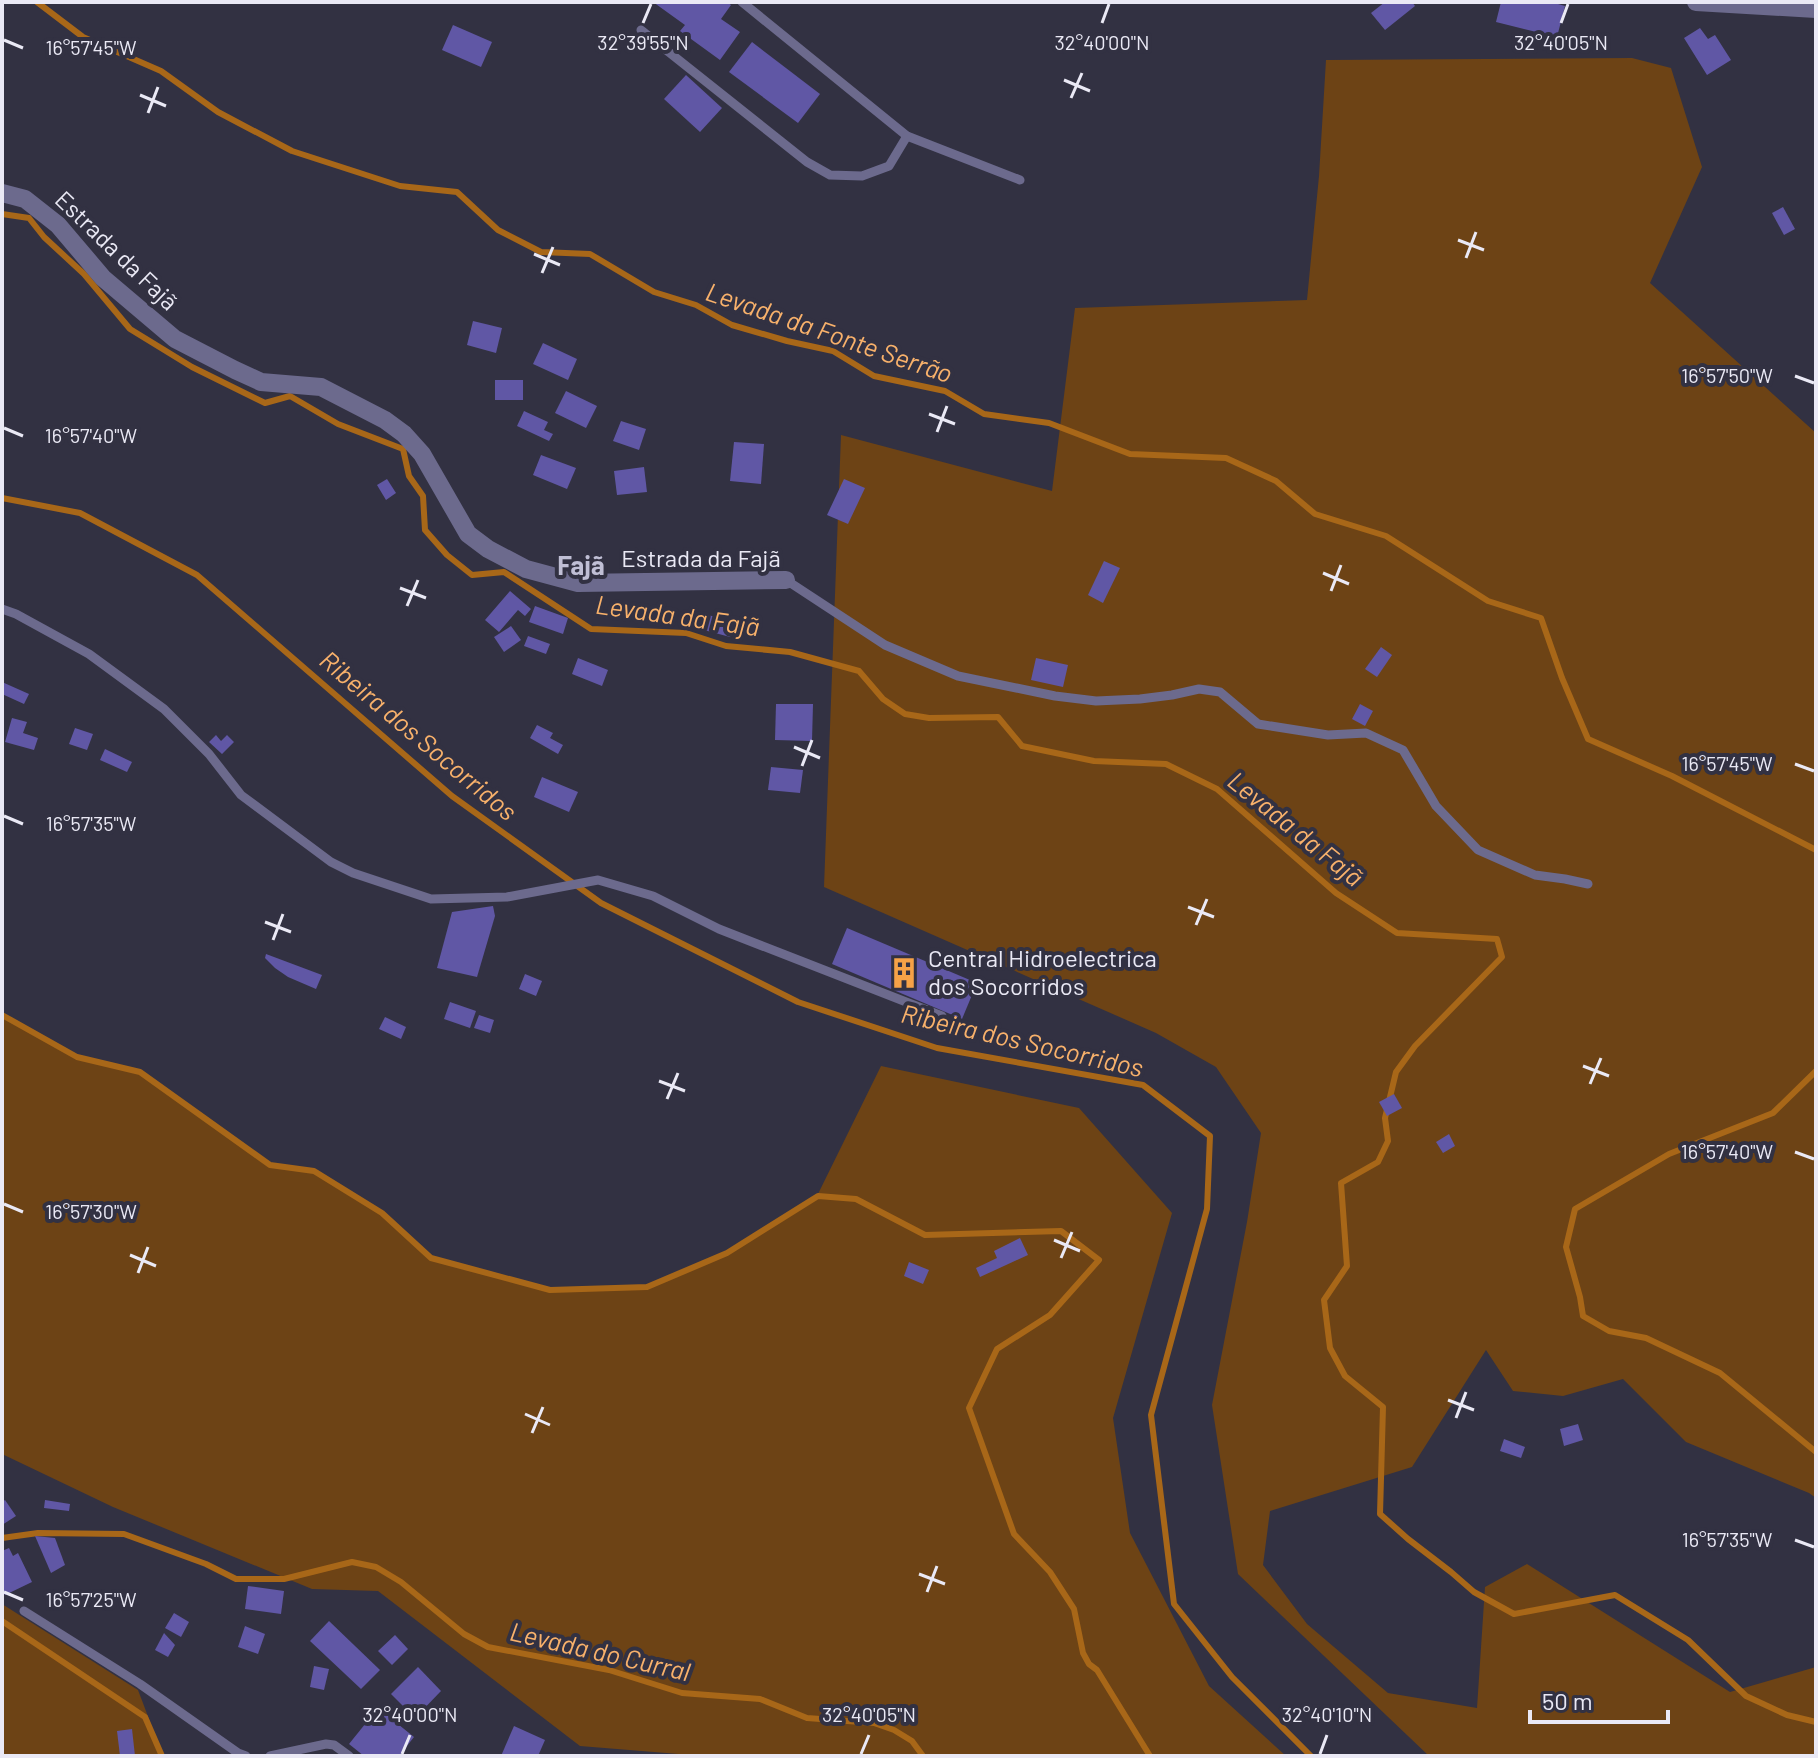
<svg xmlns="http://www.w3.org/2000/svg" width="1818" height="1758" viewBox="0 0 1818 1758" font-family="Barlow,sans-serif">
<rect width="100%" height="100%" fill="#323142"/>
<g fill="#6d4315">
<path d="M1632,58l39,10 31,99 -52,116 166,150v1065l-7,-5 -123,-51 -63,-63 -60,17 -50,-5 -27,-41 -74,117 -142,44 -7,54 44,59 81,69 89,15 8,-121 42,-23 203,128 86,-25v89h-387l-191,-182 -26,-169 35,-183 14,-89 -45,-66 -60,-34 -332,-146 17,-452 211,56 23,-183 232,-8 12,-124 7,-116z"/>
<path d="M2,1013l75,42 63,16 131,92 43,7 69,42 49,45 119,32 96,-3 80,-34 91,-58 63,-128 198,42 93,105 -59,205 17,115 79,153 77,70h-583l-123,-10 -202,-155 -66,-2 -199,-82 -111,-53z"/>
<path d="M2,1604l136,86 25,66h-161z"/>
</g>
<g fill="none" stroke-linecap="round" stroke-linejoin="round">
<g stroke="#a86718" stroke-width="6">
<path d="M37,2l46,35 78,34 57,41 74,39 108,35 57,6 41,38 43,22 49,2 64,38 42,13 36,20 55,16 46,10 41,25 71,15 39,23 65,9 81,31 96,4 50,23 39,33 71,22 102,65 53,17 21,60 26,61 84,37 144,74"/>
<path d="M2,214l27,4 15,19 40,37 46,55 62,38 73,36 25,-7 48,28 65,25 6,27 14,20 2,34 22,25 25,20 32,-3 87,57 95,4 40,13 64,6 69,19 24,28 22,15 24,4 69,-1 24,29 72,15 72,3 51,25 119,104 61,40 100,6 5,18 -87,89 -19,26 -11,46 3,23 -10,21 -37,21 6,83 -23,34 6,48 15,28 38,31 -3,107 28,25 43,33 23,20 40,22 101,-19 73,45 58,56 41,19 29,7"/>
<path d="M2,498l78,15 117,62 255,221 149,107 197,99 139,46 206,37 67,51 -3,73 -56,206 23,189 58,73 79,79"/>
<path d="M2,1015l75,42 63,15 130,93 44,6 68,42 49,45 119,32 97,-3 80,-34 91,-57 38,3 69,36 136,-4 38,29 -49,55 -53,34 -28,59 45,126 36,38 24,37 9,44 6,11 8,6 53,86"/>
<path d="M1816,1071l-43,42 -104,41 -94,55 -9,38 14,50 3,19 26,15 37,7 74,35 96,79"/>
<path d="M2,1538l36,-5 86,1 82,30 30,15h48l68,-17 24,5 25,15 63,52 24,13 121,23 73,23 78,6 47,19 67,5 20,7 18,11 11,15"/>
<path d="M2,1621l143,96 17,39"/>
</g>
</g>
<g fill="#6057a5">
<path d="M653,2h59l2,2 1,-2h12l4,3 -10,14 19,13 -20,28 -40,-29 5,-6z"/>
<path d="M1385,2h27l3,4 -30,24 -14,-17z"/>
<path d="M1501,2h57v2l7,2 -8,31 -61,-15z"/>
<path d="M453,25l39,17 -11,25 -39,-17z"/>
<path d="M1700,28l8,11 7,-4 16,25 -24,15 -23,-37z"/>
<path d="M752,42l68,52 -22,29 -69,-51z"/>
<path d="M686,75l36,33 -22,24 -36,-33z"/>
<path d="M1783,207l12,22 -11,6 -12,-22z"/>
<path d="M473,321l29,7 -6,25 -29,-8z"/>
<path d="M543,343l34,16 -9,21 -35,-16z"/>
<rect x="495" y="380" width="28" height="20"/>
<path d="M566,391l31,15 -11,22 -31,-15z"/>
<path d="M524,411l24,11 -4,8 9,4 -4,7 -32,-15z"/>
<path d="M621,421l25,8 -7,21 -26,-9z"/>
<path d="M734,442l30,2 -3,40 -31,-3z"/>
<path d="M541,455l35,13 -9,21 -34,-14z"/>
<path d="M644,467l3,25 -30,3 -3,-24z"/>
<path d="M387,479l9,14 -10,7 -9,-15z"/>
<path d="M844,479l21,9 -17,36 -21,-9z"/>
<path d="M1104,561l16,7 -17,35 -15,-8z"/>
<path d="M510,591l21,18 -6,7 -7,-6 -19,22 -14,-12z"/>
<path d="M535,606l33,12 -5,16 -34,-12z"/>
<path d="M708,615l27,7 -5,15 -26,-7z"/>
<path d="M511,626l10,14 -17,12 -10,-15z"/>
<path d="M528,636l22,8 -4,10 -22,-8z"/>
<path d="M1381,647l11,8 -15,22 -12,-8z"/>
<path d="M578,658l30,12 -6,16 -30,-12z"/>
<path d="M1036,658l32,7 -5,22 -32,-7z"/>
<path d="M2,682l27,12 -5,10 -22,-10z"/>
<path d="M776,704h37l-1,37 -37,-1z"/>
<path d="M1360,704l13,7 -8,15 -13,-7z"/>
<path d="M12,718l15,4 -4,11 15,5 -4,12 -29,-8z"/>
<path d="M537,725l16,8 -3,5 13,7 -5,9 -28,-16z"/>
<path d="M75,728l18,6 -6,16 -18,-6z"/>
<path d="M216,735l5,6 6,-6 7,7 -12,12 -13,-12z"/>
<path d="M105,749l27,13 -5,10 -27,-12z"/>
<path d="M771,767l32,3 -3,23 -32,-3z"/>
<path d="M542,777l36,15 -9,20 -35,-15z"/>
<path d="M493,906l2,10 -18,61 -40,-9 15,-56z"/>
<path d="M847,928l130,55 -15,36 -130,-55z"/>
<path d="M266,954l56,21 -6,14 -28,-12 -13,-9 -10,-10z"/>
<path d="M525,974l17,7 -6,15 -17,-7z"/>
<path d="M450,1002l26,9 -6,17 -26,-9z"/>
<path d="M479,1015l15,5 -4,13 -16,-5z"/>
<path d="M385,1017l21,10 -5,12 -22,-10z"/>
<path d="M1394,1094l8,14 -15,8 -8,-14z"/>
<path d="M1449,1134l6,12 -12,7 -7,-11z"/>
<path d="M1020,1238l8,17 -48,22 -4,-9 21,-10 -3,-7z"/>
<path d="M909,1262l20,8 -6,14 -19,-8z"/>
<path d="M1578,1424l5,16 -19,6 -4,-17z"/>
<path d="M1504,1439l21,8 -4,11 -21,-7z"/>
<path d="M5,1500l11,16 -14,9v-23z"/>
<path d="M45,1500l25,4 -1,7 -25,-3z"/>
<path d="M35,1536l20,2 10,27 -14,8z"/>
<path d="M9,1548l4,8 5,-3 14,29 -27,13 -3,-6v-38z"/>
<path d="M248,1586l36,5 -3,23 -36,-5z"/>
<path d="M174,1613l15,9 -8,15 -16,-9z"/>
<path d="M329,1621l51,49 -19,19 -51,-48z"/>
<path d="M245,1626l20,8 -7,20 -20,-7z"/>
<path d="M164,1633l11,12 -7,12 -13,-7z"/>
<path d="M395,1635l13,14 -16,16 -14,-14z"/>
<path d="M314,1666l15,3 -5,21 -14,-3z"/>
<path d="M418,1667l23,24 -26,27 -24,-24z"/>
<path d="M378,1708l36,29 -15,19h-35l-15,-12z"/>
<path d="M514,1726l31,14 -7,16h-37z"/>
<path d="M132,1729l3,27h-15l-3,-25z"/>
</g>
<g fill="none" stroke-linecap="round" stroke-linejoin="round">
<g stroke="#6c6a8d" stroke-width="9">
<path d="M742,2l165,134 113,44"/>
<path d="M641,30l166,132 23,13 32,1 27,-10 18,-30"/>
<path d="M786,580l99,65 73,31 97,20 41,5 44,-2 32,-4 27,-6 21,3 38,32 70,11 38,-2 37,17 33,56 42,44 57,25 30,4 23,5"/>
<path d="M2,609l14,5 73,40 75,55 45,45 32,41 90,67 22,11 78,26 76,-2 91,-17 55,16 66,33 223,87"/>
<path d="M24,1611l116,73 98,69 8,3"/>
<path d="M270,1756l56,-12 8,1 15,11"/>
</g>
<g stroke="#6c6a8d" stroke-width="18">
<path d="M1696,2l120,7"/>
<path d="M2,193l23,6 33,26 45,53 72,61 60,31 26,12 60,5 64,33 19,14 18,20 46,80 20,15 38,20 52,14 208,-3"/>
</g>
</g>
<path fill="none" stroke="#eae9f5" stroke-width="3" d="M643,23l8,-19M1102,23l7,-19M1561,23l7,-19M4,40l19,8M1064,80l26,11M140,95l26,11M1071,98l11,-25M148,113l10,-26M1458,240l26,10M534,254l26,11M1466,258l10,-26M542,273l11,-26M1795,376l19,7M929,414l26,10M4,428l19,8M937,432l10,-26M1323,573l26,11M400,588l26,10M1331,591l10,-26M407,606l11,-26M794,747l26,11M1795,764l19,7M802,766l10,-26M4,816l19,8M1188,907l26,10M265,922l26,10M1196,925l11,-26M273,940l10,-26M1583,1066l26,10M659,1081l26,10M1590,1084l11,-26M667,1099l11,-26M1795,1152l19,7M4,1204l19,8M1054,1240l26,11M130,1255l26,11M1061,1258l11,-26M138,1273l10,-26M1448,1400l26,10M525,1414l25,11M1456,1418l10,-26M532,1433l11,-26M1795,1540l19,7M919,1574l26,10M4,1592l19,8M927,1592l10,-26M402,1754l8,-19M861,1754l8,-19M1320,1754l7,-19"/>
<defs>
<symbol id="building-bare" viewBox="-9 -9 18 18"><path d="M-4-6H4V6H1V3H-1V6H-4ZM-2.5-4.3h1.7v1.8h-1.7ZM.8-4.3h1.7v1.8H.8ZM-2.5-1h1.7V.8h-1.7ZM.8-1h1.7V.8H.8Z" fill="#f6a247" stroke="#323142" stroke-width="2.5" paint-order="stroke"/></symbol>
</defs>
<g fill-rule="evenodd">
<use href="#building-bare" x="882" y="951" width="44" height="44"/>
</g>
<g text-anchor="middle" stroke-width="8" stroke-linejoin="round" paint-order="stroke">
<g font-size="24" fill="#eae9f5" stroke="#323142">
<text transform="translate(116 251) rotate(44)" y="8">Estrada da Fajã</text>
<text x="701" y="567">Estrada da Fajã</text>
</g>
<g font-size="24" fill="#eae9f5" stroke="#323142" text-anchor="start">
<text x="928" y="967">Central Hidroelectrica<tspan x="928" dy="28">dos Socorridos</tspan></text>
</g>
<g font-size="26" font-style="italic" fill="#f8b16b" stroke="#323142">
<text transform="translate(829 333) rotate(19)" y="9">Levada da Fonte Serrão</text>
<text transform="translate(677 616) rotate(8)" y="9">Levada da Fajã</text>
<text transform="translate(418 736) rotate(40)" y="9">Ribeira dos Socorridos</text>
<text transform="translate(1295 829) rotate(39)" y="9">Levada da Fajã</text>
<text transform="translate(1022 1041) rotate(13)" y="9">Ribeira dos Socorridos</text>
<text transform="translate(600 1652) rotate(13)" y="9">Levada do Curral</text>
</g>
<g font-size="26" font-weight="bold" fill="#c0bfd5" stroke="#323142">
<text x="581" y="575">Fajã</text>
</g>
</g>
<g font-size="20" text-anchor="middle" fill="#eae9f5" stroke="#323142" stroke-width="8" stroke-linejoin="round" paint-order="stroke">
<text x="1102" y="50">32°40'00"N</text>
<text x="1561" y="50">32°40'05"N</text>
<text x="643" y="50">32°39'55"N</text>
<text x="91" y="55">16°57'45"W</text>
<text x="1727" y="383">16°57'50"W</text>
<text x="91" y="443">16°57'40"W</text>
<text x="1727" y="771">16°57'45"W</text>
<text x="91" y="831">16°57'35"W</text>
<text x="1727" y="1159">16°57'40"W</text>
<text x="91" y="1219">16°57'30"W</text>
<text x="1727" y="1547">16°57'35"W</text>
<text x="91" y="1607">16°57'25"W</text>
<text x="410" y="1722">32°40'00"N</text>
<text x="869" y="1722">32°40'05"N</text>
<text x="1327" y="1722">32°40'10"N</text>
</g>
<rect width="1818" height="1758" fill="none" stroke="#eae9f5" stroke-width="8"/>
<path d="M1530 1710v12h138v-12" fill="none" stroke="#eae9f5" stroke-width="4"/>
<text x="1542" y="1710" font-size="24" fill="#eae9f5" stroke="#323142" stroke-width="6" paint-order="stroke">50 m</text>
</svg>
